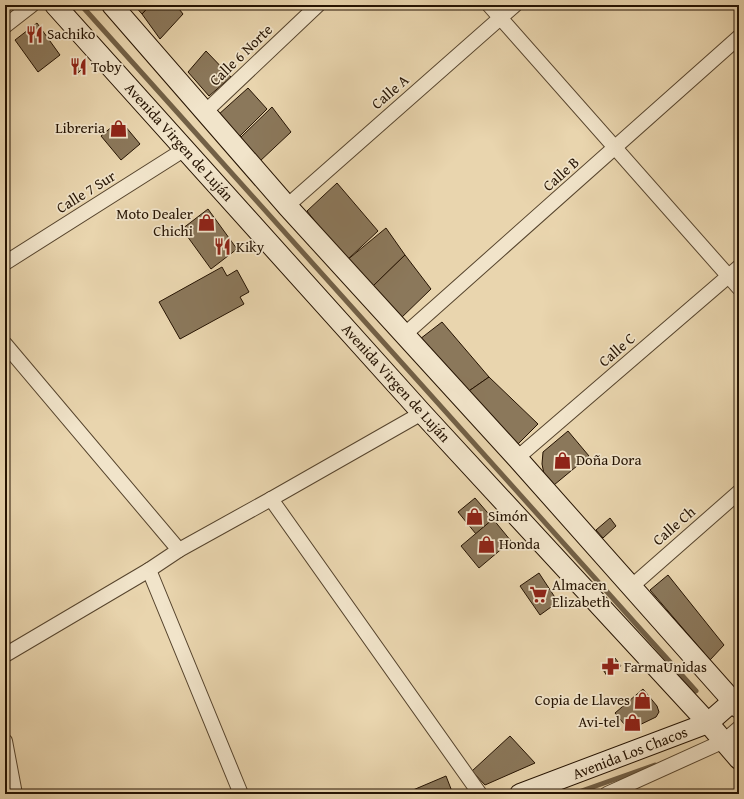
<svg xmlns="http://www.w3.org/2000/svg" width="744" height="799" viewBox="0 0 744 799" font-family="'Gentium Book Plus',serif">
<rect width="100%" height="100%" fill="#e9d5ae"/>
<filter id="stains"><feTurbulence type="fractalNoise" baseFrequency=".005" numOctaves="4"/><feColorMatrix values="0 0 0 0 .2 0 0 0 0 .09 0 0 0 0 .02 0 0 0 .5 -.17"/></filter>
<radialGradient id="worn" r=".72"><stop offset=".6" stop-color="#630" stop-opacity="0"/><stop offset="1" stop-color="#630" stop-opacity=".3"/></radialGradient>
<g fill="none" stroke-linecap="round" stroke-linejoin="round">
<g stroke="#726046" stroke-width="5">
<path d="M81,5l615,686"/>
<path d="M573,794l82,-29"/>
</g>
</g>
<g fill="#8b785b" stroke="#251302">
<path d="M134,5h16l-8,9z"/>
<path d="M151,5h25l7,9 -23,25 -18,-25z"/>
<path d="M37,23l23,32 -22,17 -23,-32z"/>
<path d="M206,51l25,26 -22,19 -21,-24z"/>
<path d="M77,62l6,6 -5,5 -6,-7z"/>
<path d="M248,88l19,21 -29,29 -20,-23z"/>
<path d="M272,107l19,25 -32,30 -19,-24z"/>
<path d="M120,120l20,24 -19,16 -20,-24z"/>
<path d="M337,183l41,48 -32,30 -39,-50z"/>
<path d="M208,209l29,40 -26,20 -29,-40z"/>
<path d="M386,228l19,27 -32,31 -27,-25z"/>
<path d="M405,255l26,34 -32,31 -26,-34z"/>
<path d="M222,267l5,9 10,-6 12,22 -9,5 4,7 -64,35 -21,-37z"/>
<path d="M442,322l47,55 -23,16 -46,-54z"/>
<path d="M489,377l49,47 -23,23 -49,-54z"/>
<path d="M568,431l21,25 -35,29 -10,-11 -2,-10 1,-12z"/>
<path d="M475,498l18,21 -17,15 -18,-22z"/>
<path d="M610,518l6,8 -13,12 -7,-8z"/>
<path d="M493,519l18,22 -32,27 -18,-22z"/>
<path d="M539,573l19,29 -18,13 -20,-29z"/>
<path d="M668,575l56,70 -14,15 -60,-70z"/>
<path d="M615,658l6,8 -14,10 -5,-8z"/>
<path d="M643,689l14,17 2,6 -3,5 -27,13 -14,-17z"/>
<path d="M510,736l25,27 -50,22 -13,-14z"/>
<path d="M446,776l7,18h-39l-1,-4z"/>
</g>
<g fill="none" stroke-linecap="round" stroke-linejoin="round">
<defs>
<g id="street">
<path d="M489,5l250,283"/>
<path d="M5,26l27,-21"/>
<path d="M205,112l113,-107"/>
<path d="M287,206l228,-201"/>
<path d="M5,263l180,-114"/>
<path d="M404,335l335,-298"/>
<path d="M5,344l174,206"/>
<path d="M517,458l222,-191"/>
<path d="M271,499l209,295"/>
<path d="M149,570l92,224"/>
<path d="M632,586l107,-94"/>
<path d="M5,655l144,-85 30,-20 92,-51 151,-86"/>
<path d="M5,741l10,53"/>
<path d="M607,794l117,-53 15,-13"/>
</g>
<g id="secondary">
<path d="M55,5l367,408 286,310 31,36"/>
<path d="M112,5l175,201 230,252 222,250"/>
<path d="M520,794l188,-71 25,-22"/>
</g>
</defs>
<use href="#street" stroke="#56442d" stroke-width="16"/>
<use href="#secondary" stroke="#251302" stroke-width="22"/>
<use href="#street" stroke="#f1e4ca" stroke-width="14"/>
<use href="#secondary" stroke="#f1e4ca" stroke-width="20"/>
</g>
<defs>
<symbol id="restaurant-bare" viewBox="-9 -9 18 18"><path d="M-5-6h1v4h1v-4h1v4h1v-4h1v5L-1.5 .5V6h-2V.5L-5-1ZM5-6V6H3V1.5H1.5Q1.5-4 5-6Z" fill="#8f2418" stroke="#f1e4ca" stroke-width="2.5" paint-order="stroke"/></symbol>
<symbol id="shop-bare" viewBox="-9 -9 18 18"><path d="M-5-2.5h2.3a2.7 3.5 0 0 1 5.4 0H5L5.5 6h-11ZM-1.5-2.5h3a1.5 2.3 0 0 0-3 0Z" fill="#8f2418" stroke="#f1e4ca" stroke-width="2.5" paint-order="stroke"/></symbol>
<symbol id="supermarket-bare" viewBox="-9 -9 18 18"><path d="M-6-5.5h2.5l.6 2H6L4.5 2H-2.5L-4.4-4H-6ZM-1.5 3.2a1.3 1.3 0 1 0 .1 0ZM3 3.2a1.3 1.3 0 1 0 .1 0Z" fill="#8f2418" stroke="#f1e4ca" stroke-width="2.5" paint-order="stroke"/></symbol>
<symbol id="pharmacy-bare" viewBox="-9 -9 18 18"><path d="M-2-6h4v4h4v4h-4v4h-4v-4h-4v-4h4Z" fill="#8f2418" stroke="#f1e4ca" stroke-width="2.5" paint-order="stroke"/></symbol>
</defs>
<g fill-rule="evenodd">
<use href="#restaurant-bare" x="22" y="22" width="25" height="25"/>
<use href="#restaurant-bare" x="66" y="54" width="25" height="25"/>
<use href="#shop-bare" x="106" y="116" width="25" height="25"/>
<use href="#shop-bare" x="194" y="210" width="25" height="25"/>
<use href="#restaurant-bare" x="210" y="234" width="25" height="25"/>
<use href="#shop-bare" x="550" y="448" width="25" height="25"/>
<use href="#shop-bare" x="462" y="504" width="25" height="25"/>
<use href="#shop-bare" x="474" y="532" width="25" height="25"/>
<use href="#supermarket-bare" x="526" y="582" width="25" height="25"/>
<use href="#pharmacy-bare" x="598" y="654" width="25" height="25"/>
<use href="#shop-bare" x="630" y="688" width="25" height="25"/>
<use href="#shop-bare" x="620" y="710" width="25" height="25"/>
</g>
<g text-anchor="middle" stroke-width="3.5" stroke-linejoin="round" paint-order="stroke">
<g font-size="15" fill="#251302" stroke="#f1e4ca" text-anchor="start">
<text x="47" y="39">Sachiko</text>
<text x="91" y="72">Toby</text>
<text x="105" y="133" text-anchor="end">Libreria</text>
<text x="193" y="219" text-anchor="end">Moto Dealer<tspan x="193" dy="17">Chichi</tspan></text>
<text x="236" y="252">Kiky</text>
<text x="576" y="465">Doña Dora</text>
<text x="488" y="521">Simón</text>
<text x="499" y="549">Honda</text>
<text x="552" y="590">Almacen<tspan x="552" dy="17">Elizabeth</tspan></text>
<text x="624" y="672">FarmaUnidas</text>
<text x="630" y="705" text-anchor="end">Copia de Llaves</text>
<text x="620" y="727" text-anchor="end">Avi-tel</text>
</g>
<g font-size="15" fill="#251302" stroke="#f1e4ca">
<text transform="translate(241 55) rotate(-44)" y="5">Calle 6 Norte</text>
<text transform="translate(390 92) rotate(-41)" y="5">Calle A</text>
<text transform="translate(179 142) rotate(48)" y="5">Avenida Virgen de Luján</text>
<text transform="translate(561 174) rotate(-42)" y="5">Calle B</text>
<text transform="translate(86 192) rotate(-32)" y="5">Calle 7 Sur</text>
<text transform="translate(617 350) rotate(-41)" y="5">Calle C</text>
<text transform="translate(396 383) rotate(48)" y="5">Avenida Virgen de Luján</text>
<text transform="translate(674 526) rotate(-41)" y="5">Calle Ch</text>
<text transform="translate(630 753) rotate(-21)" y="5">Avenida Los Chacos</text>
</g>
</g>
<rect width="744" height="799" fill="none" stroke="#e9d5ae" stroke-width="20"/>
<rect x="6" y="6" width="732" height="787" fill="none" stroke="#251302" stroke-width="2"/>
<rect x="10" y="10" width="724" height="779" fill="none" stroke="#251302"/>
<rect width="100%" height="100%" filter="url(#stains)"/>
<rect width="100%" height="100%" fill="url(#worn)"/>
</svg>
